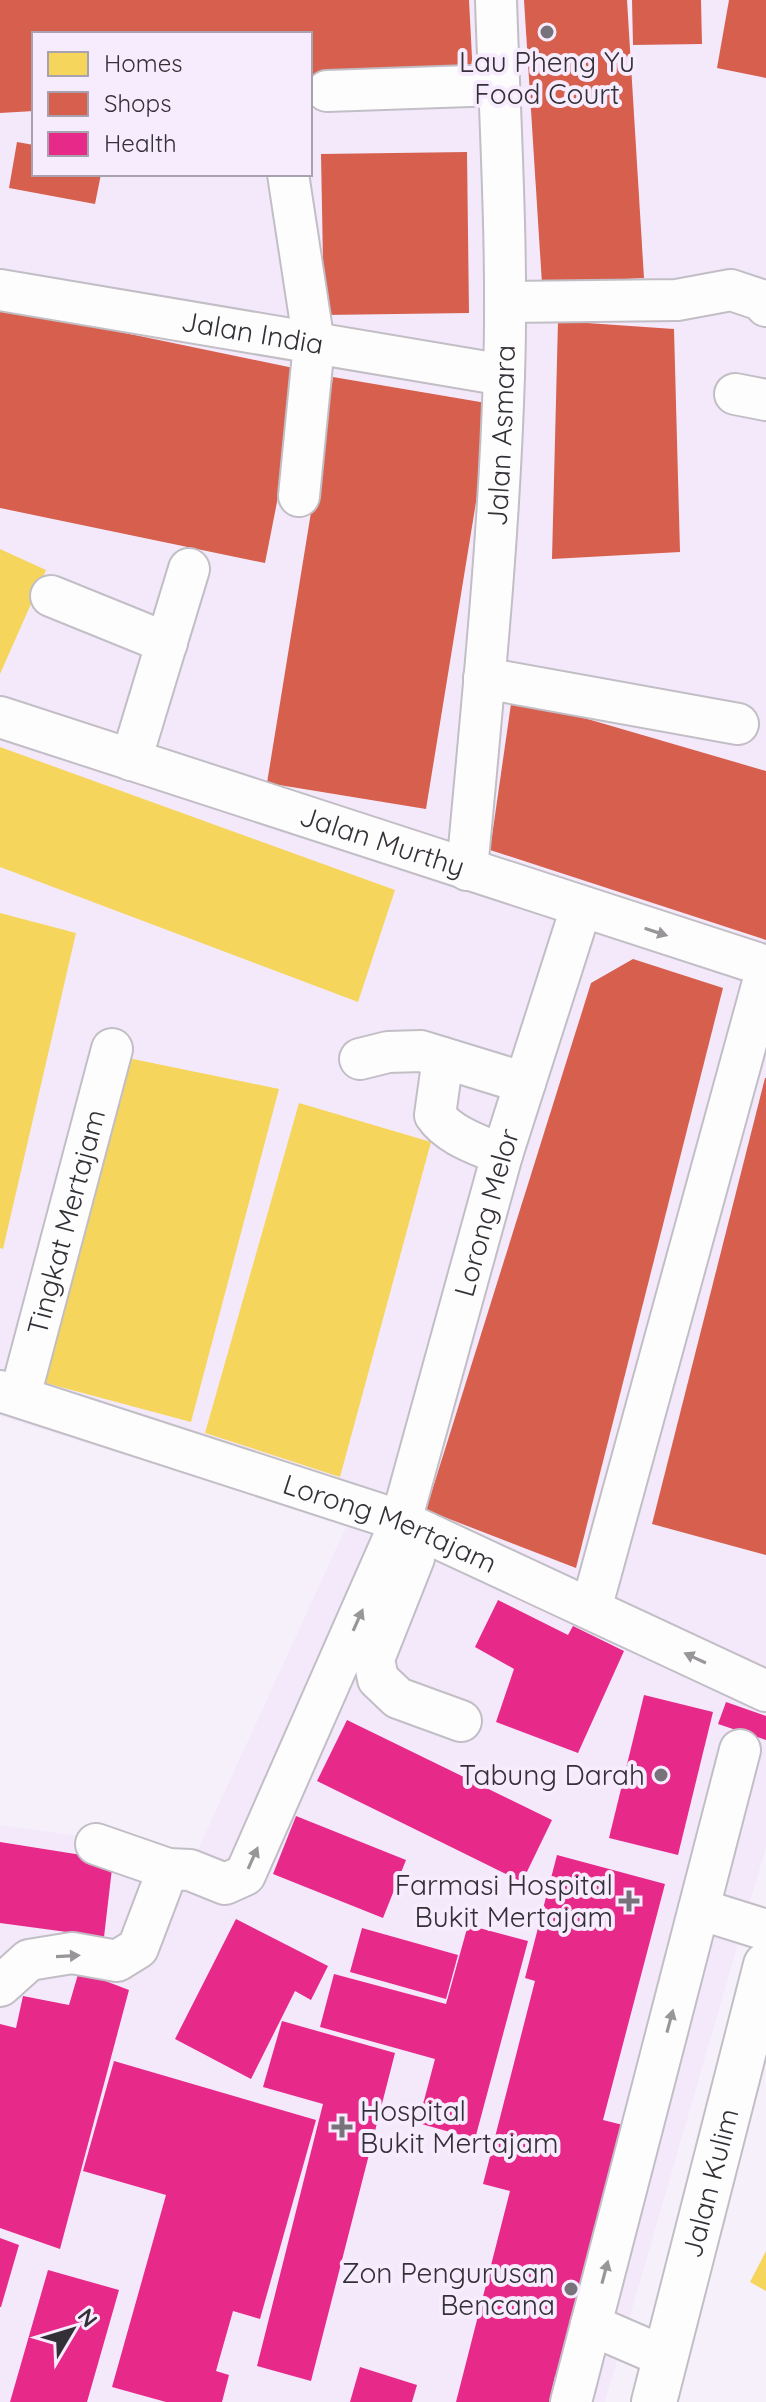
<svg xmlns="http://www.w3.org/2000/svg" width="766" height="2402" viewBox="0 0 766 2402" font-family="Quicksand,sans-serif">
<rect width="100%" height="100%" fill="#f5f0f9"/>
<path fill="#f3e9fb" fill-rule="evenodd" d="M0,0h766v1847l-161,555h-605v-577l197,27 150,-327 -347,-109zM34,34h276v140h-276z"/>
<g fill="#f6d55c">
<path d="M0,549l46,21 -46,104z"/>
<path d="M0,747l395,143 -37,112 -358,-135z"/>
<path d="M0,913l76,20 -73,316 -3,-1z"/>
<path d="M123,1057l156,32 -88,333 -153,-41z"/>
<path d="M299,1103l132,39 -91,335 -135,-44z"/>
<path d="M766,2251v40l-16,-9z"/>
</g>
<g fill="#d6604d">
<path d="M0,0h469l4,77 -163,8v-51h-276v77l-34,2z"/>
<path d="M524,0h103l17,278 -102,6z"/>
<path d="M632,0h69l1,44 -69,1z"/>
<path d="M729,0h37v78l-49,-10z"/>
<path d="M17,142l17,3v29h67l-6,30 -86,-16z"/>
<path d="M467,152l2,161 -145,2 -3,-161z"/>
<path d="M0,307l303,63 -38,193 -265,-55z"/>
<path d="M558,321l116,8 6,223 -128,7z"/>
<path d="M333,377l159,27 -66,405 -159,-26z"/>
<path d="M512,697l254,74v169l-276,-90z"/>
<path d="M633,959l90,29 -147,580 -150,-58 165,-527z"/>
<path d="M765,1078h1v477l-114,-31z"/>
</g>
<g fill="#e7298a">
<path d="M498,1600l70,35 5,-9 51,25 -46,102 -82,-31 18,-53 -39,-22z"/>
<path d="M644,1695l69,17 -35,143 -69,-17z"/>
<path d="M726,1702l40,14v24l-48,-16z"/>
<path d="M347,1720l205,100 -30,62 -205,-101z"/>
<path d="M296,1816l110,44 -23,58 -110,-44z"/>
<path d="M0,1842l113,18 -9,77 -104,-14z"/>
<path d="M557,1855l108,29 -62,236 24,6 -61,253 -11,-3 -6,26h-93l54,-211 -27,-7 52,-203 -10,-3z"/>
<path d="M236,1919l92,47 -17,34 -16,-9 -44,88 -76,-40z"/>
<path d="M468,1925l60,16 -53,198 -57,-16 17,-64 -115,-32 14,-53 112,30z"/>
<path d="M362,1928l96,27 -12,44 -96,-27z"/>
<path d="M79,1971l50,19 -69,259 -60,-21v-204l16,4 7,-32 46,9z"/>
<path d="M282,2021l113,32 -84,328 -54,-15 66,-262 -60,-17z"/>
<path d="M114,2061l202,59 -56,199 -27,-8 -17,60 13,4 -7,27h-56l-54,-15 54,-192 -83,-24z"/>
<path d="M0,2238l19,7 -18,62h-1z"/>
<path d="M48,2270l71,20 -32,112h-77z"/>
<path d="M360,2367l57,18 -5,17h-62z"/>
</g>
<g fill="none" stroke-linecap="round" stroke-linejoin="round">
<defs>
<g id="minor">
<path d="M327,91l171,-6"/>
<path d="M288,174l26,170 -15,152"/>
<path id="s1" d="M0,290l504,85"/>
<path d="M505,302l172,-2 54,-10 30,10 5,6"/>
<path d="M735,394l31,6"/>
<path d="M51,596l116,47"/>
<path d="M484,678l254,46"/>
<path id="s2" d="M0,717l766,249"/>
<path d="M131,760l58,-191"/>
<path id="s3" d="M467,870c15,-165 32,-329 37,-495 4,-125 -4,-250 -8,-375"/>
<path d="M443,1058l-8,57c14,21 45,30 67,40"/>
<path d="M360,1059l28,-7 33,-1 104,32"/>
<path id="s4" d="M0,1391l401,130 365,170"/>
<path id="s5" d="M20,1396l92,-347"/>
<path d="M414,1558l-40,101 4,20 20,19 63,23"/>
<path d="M591,1609l175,-638"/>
<path d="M96,1844l72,25"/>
<path d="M699,1909l67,21"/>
<path id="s6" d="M0,1986l29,-26 43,-7 45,8 21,-13 30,-79 22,1 35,14 20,-9 156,-354 101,-366 79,-247"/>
<path d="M591,2325l74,32"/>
<path d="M571,2402l169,-652"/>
</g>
<g id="major">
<path id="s7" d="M654,2402l112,-437"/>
</g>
</defs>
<use href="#minor" stroke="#c2bec5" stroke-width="44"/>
<use href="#major" stroke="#c2bec5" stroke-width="48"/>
<use href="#minor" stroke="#fefdfe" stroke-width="40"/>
<use href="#major" stroke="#fefdfe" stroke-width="44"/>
</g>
<defs><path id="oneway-solid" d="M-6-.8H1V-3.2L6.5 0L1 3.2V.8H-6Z" transform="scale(2)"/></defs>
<g fill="#99969a">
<use href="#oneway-solid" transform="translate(656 932) rotate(18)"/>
<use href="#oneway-solid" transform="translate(358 1620) rotate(-66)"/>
<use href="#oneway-solid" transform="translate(695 1658) rotate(-155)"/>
<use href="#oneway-solid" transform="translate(253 1858) rotate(-66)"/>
<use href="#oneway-solid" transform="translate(68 1956) rotate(-3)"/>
<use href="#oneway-solid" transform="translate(670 2021) rotate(-75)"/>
<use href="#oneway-solid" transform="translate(605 2272) rotate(-75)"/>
</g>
<g fill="#78737b" stroke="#f6ecfd" stroke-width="3">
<circle cx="547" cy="32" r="8"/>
<circle cx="661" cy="1775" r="8"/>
<path d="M625 1889h8v8h8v8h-8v8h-8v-8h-8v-8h8z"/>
<path d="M338 2115h8v8h8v8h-8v8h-8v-8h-8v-8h8z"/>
<circle cx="571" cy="2289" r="8"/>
</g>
<g text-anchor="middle" stroke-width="8" stroke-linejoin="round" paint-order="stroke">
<g font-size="28" fill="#343037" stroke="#f6ecfd" text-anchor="end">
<text x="547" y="72" text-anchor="middle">Lau Pheng Yu<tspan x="547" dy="32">Food Court</tspan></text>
<text x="645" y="1785">Tabung Darah</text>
<text x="613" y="1895">Farmasi Hospital<tspan x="613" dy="32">Bukit Mertajam</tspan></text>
<text x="360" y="2121" text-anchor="start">Hospital<tspan x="360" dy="32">Bukit Mertajam</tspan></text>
<text x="555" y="2283">Zon Pengurusan<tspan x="555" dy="32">Bencana</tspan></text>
</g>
<g font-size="28" fill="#343037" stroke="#f6ecfd">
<text dy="10" stroke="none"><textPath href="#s1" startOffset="256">Jalan India</textPath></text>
<text dy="10" stroke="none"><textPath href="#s3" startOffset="436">Jalan Asmara</textPath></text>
<text dy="10" stroke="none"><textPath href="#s2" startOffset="402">Jalan Murthy</textPath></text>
<text dy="10" stroke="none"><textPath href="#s6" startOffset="1026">Lorong Melor</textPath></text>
<text dy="10" stroke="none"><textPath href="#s5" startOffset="180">Tingkat Mertajam</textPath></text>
<text dy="10" stroke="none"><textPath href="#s4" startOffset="412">Lorong Mertajam</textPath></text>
<text dy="10" stroke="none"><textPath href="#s7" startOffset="226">Jalan Kulim</textPath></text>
</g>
</g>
<rect x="32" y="32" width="280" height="144" fill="#f6ecfd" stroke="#a8a1ae" stroke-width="2"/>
<rect x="48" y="52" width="40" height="24" fill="#f6d55c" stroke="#a8a1ae" stroke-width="2"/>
<text x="104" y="72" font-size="24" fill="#343037">Homes</text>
<rect x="48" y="92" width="40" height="24" fill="#d6604d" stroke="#a8a1ae" stroke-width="2"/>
<text x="104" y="112" font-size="24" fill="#343037">Shops</text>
<rect x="48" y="132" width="40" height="24" fill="#e7298a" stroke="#a8a1ae" stroke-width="2"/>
<text x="104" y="152" font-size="24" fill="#343037">Health</text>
<g transform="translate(72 2330) rotate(52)" stroke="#f6ecfd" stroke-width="6" paint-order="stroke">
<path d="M0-6L14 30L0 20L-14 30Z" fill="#343037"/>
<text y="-12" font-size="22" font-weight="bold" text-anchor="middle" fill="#343037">N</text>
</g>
</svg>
